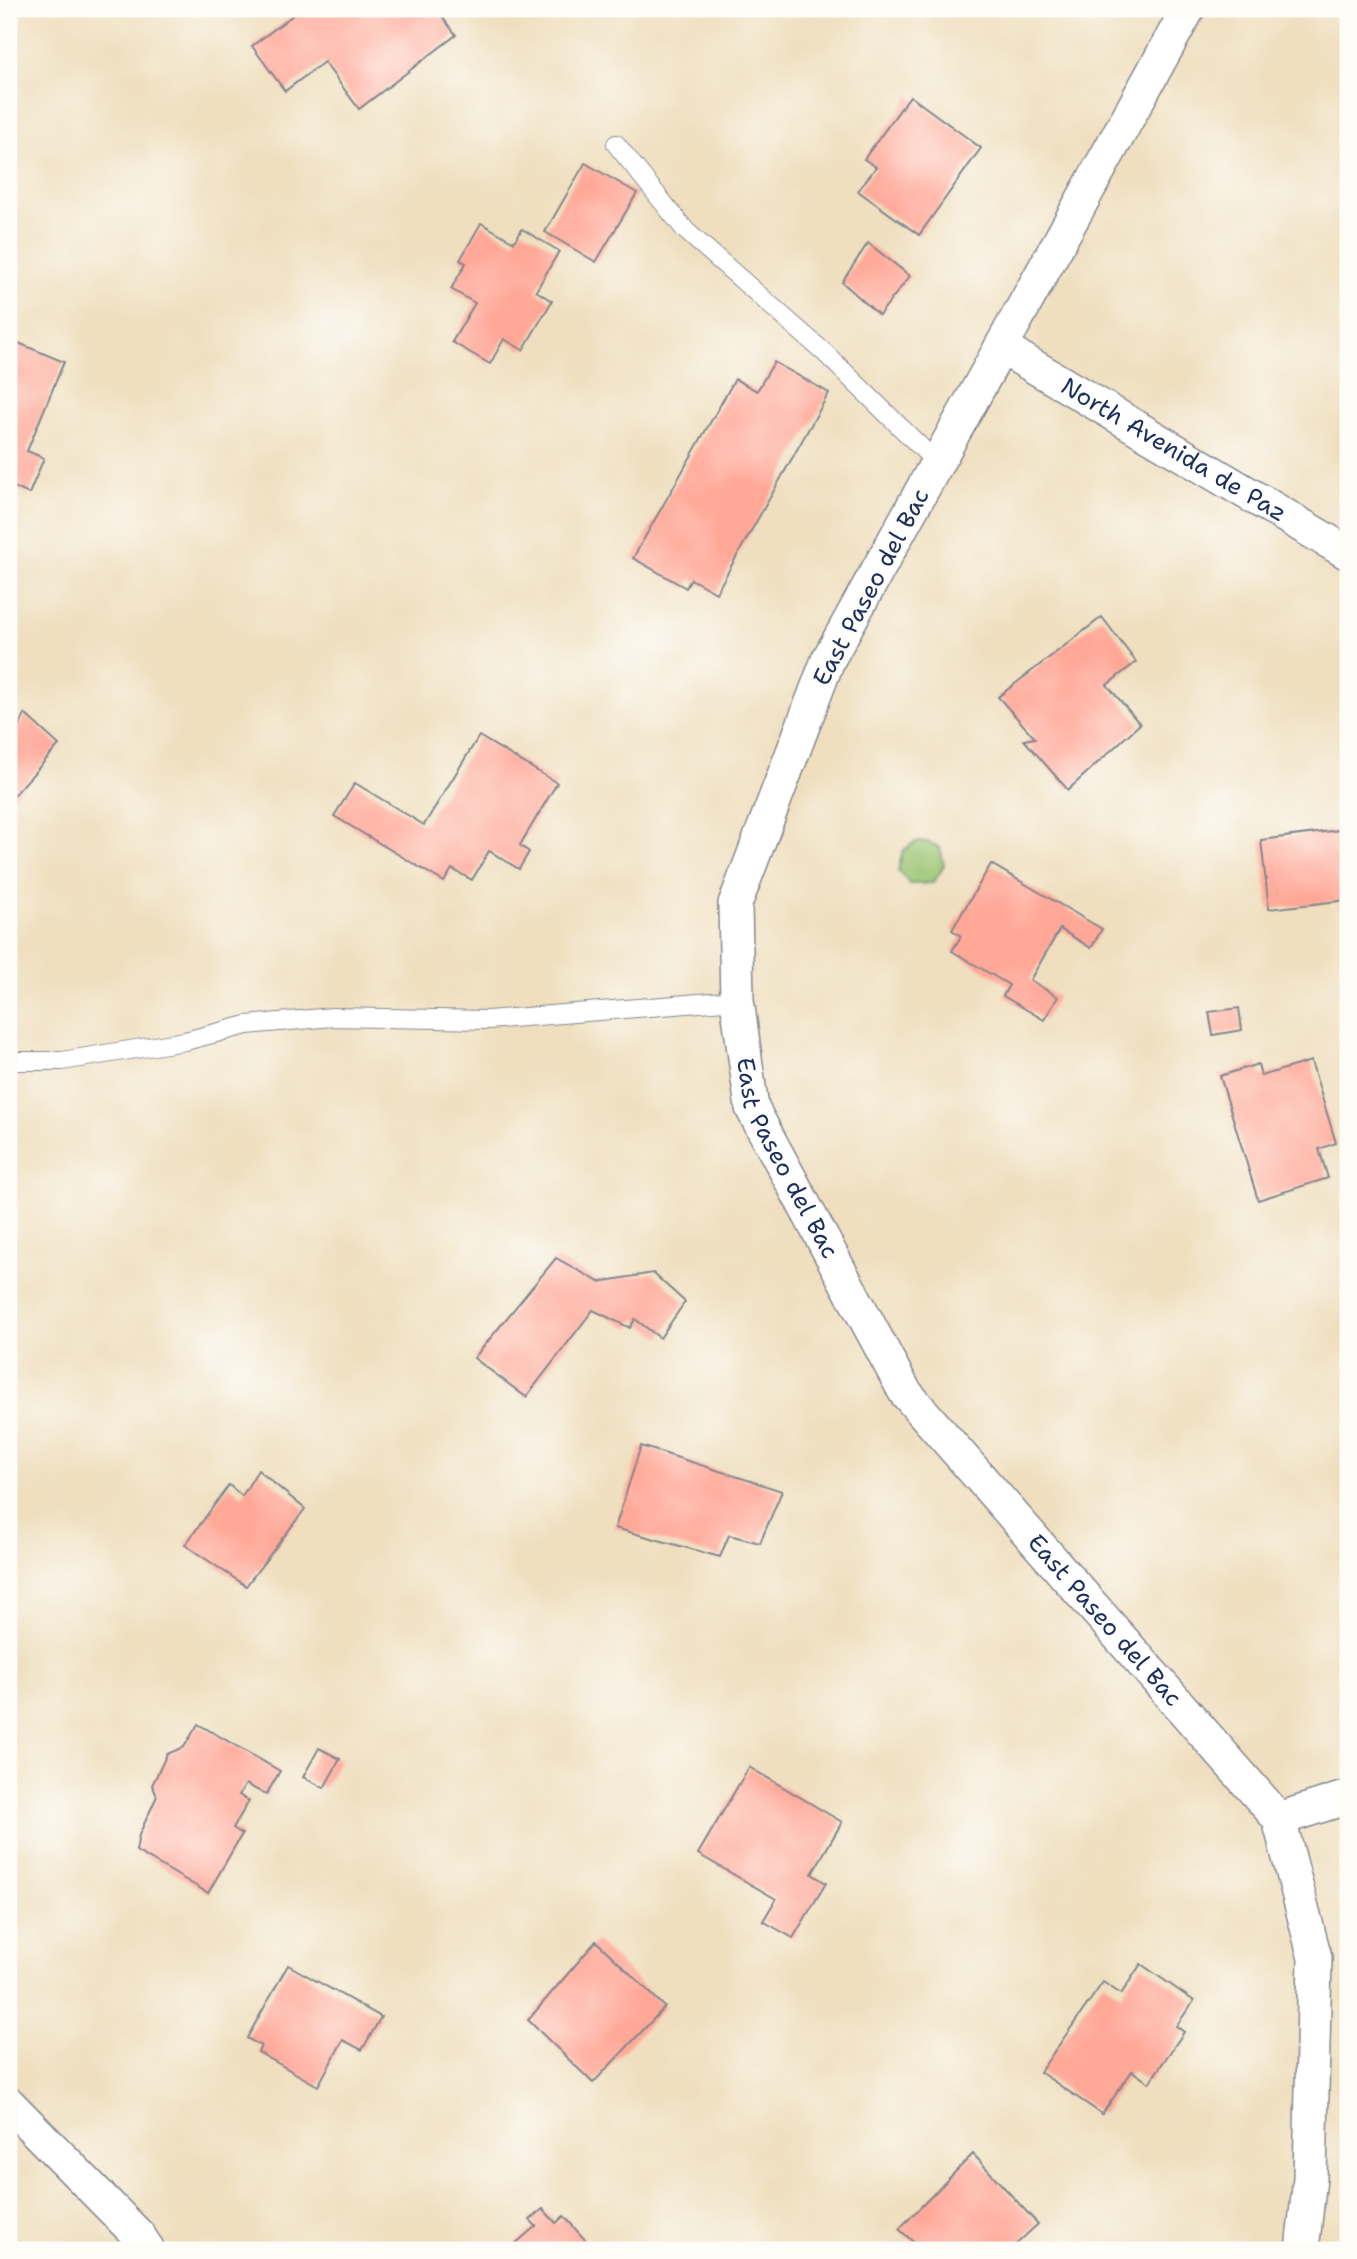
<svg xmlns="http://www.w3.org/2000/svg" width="1357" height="2259" viewBox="0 0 1357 2259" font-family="'Shantell Sans',sans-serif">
<rect width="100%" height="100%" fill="#fdfcf7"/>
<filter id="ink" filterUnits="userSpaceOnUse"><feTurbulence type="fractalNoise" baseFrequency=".0143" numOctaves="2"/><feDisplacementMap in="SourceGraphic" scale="14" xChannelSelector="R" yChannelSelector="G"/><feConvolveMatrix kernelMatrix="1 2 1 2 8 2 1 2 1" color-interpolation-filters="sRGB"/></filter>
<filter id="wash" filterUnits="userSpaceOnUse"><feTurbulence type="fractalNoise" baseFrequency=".00686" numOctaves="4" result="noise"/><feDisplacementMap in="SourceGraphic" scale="28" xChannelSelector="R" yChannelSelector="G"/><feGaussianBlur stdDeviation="1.57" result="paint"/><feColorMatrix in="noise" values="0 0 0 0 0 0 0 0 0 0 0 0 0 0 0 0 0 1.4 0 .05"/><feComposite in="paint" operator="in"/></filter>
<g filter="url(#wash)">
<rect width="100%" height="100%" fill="#efdfbf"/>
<path fill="#99c470" stroke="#5a7a67" stroke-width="2" d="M915,842h13l12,6 4,18 -11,17 -23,1 -12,-13 5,-20z"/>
<g id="blocks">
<g fill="#ffa898">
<path d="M301,9h135l20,26 -97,74 -35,-47 -39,29 -33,-45z"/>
<path d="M910,96l71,52 -62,87 -61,-44 18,-24 -12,-8z"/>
<path d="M585,163l52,30 -41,69 -51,-30z"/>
<path d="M481,223l33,19 8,-13 37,22 -23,40 16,10 -29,49 -19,-11 -14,25 -38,-22 23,-39 -24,-14 15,-26 -6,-3z"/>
<path d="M868,243l42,33 -31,39 -37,-33z"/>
<path d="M9,339l55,23 -37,89 17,7 -15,36 -20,-9z"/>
<path d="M774,362l55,31 -113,200 -25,-14 -5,9 -53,-30 102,-179 22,12z"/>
<path d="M1102,617l34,45 -29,23 33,39 -72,66 -44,-50 11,-2 -37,-41z"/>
<path d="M25,714l34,31 -50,56v-82l11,6z"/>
<path d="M479,736l78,47 -37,62 9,7 -10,17 -30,-18 -17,29 -20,-11 -8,13 -110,-66 21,-33 69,42z"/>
<path d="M1348,829v71l-79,9 -8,-69z"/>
<path d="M991,864l111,65 -11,19 -31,-19 -30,51 28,17 -14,23 -41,-24 6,-11 -57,-34 9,-15 -9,-6z"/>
<path d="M1239,1008l3,22 -29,5 -4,-23z"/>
<path d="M1311,1061l25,82 -17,6 9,29 -70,22 -38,-124 38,-12 3,12z"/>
<path d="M556,1258l43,24 54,-9 32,29 -25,36 -25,-19 -5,9 -37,-18 -67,87 -52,-39z"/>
<path d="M641,1446l141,45 -22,52 -31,-8 -9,22 -105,-29z"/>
<path d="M258,1470l47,39 -59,77 -61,-41 44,-60 13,11z"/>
<path d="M198,1724l82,47 -14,24 -20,-11 -7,11 10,6 -16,27 9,6 -34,59 -72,-42 3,-16 18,-39 -5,-11 15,-31 17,-7z"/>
<path d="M319,1748l21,11 -16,29 -21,-11z"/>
<path d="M749,1767l93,55 -30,52 14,9 -33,55 -30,-17 13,-22 -78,-45z"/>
<path d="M596,1941l69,66 -72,76 -65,-63z"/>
<path d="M1141,1964l53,37 -18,25 8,6 -35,51 -17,-12 -30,43 -62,-42 63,-90 18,12z"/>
<path d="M288,1965l93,52 -19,33 -19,-10 -25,46 -60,-34 3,-6 -14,-8z"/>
<path d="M973,2154l65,70 -28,26h-88l-23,-21z"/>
<path d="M543,2209l13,14 8,-7 30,34h-86l28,-24 -6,-6z"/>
</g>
</g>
</g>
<g filter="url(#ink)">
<use href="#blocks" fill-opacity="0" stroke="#85878e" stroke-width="2"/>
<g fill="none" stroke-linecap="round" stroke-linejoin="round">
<defs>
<g id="lane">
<path d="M616,144l70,87 139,122 112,110"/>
<path d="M9,1061h53l123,-20 62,-16 85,-8 156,3 249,-20"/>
</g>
<g id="street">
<path id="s1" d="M1188,9l-360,651 -93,244 2,96 15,108 153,284 374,427 36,139 -5,220 -8,72"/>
<path id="s2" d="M1001,347l347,206"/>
<path d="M1279,1819l69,-22"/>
<path d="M9,2104l129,131 10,15"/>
</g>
</defs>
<use href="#lane" stroke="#85878e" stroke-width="20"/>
<use href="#street" stroke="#85878e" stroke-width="36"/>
<use href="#lane" stroke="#fff" stroke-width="18"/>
<use href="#street" stroke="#fff" stroke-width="33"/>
</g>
</g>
<g text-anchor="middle" stroke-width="5" stroke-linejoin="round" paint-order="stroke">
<g font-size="24" fill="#1b2f5e" stroke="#fdfcf7">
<text dy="8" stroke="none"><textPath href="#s2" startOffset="201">North Avenida de Paz</textPath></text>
<text transform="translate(871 587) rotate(-62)" y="8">East Paseo del Bac</text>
<text dy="8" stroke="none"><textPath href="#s1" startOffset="1269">East Paseo del Bac</textPath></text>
<text dy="8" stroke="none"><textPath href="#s1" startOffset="1836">East Paseo del Bac</textPath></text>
</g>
</g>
<rect width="1357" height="2259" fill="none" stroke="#fdfcf7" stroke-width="35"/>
</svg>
